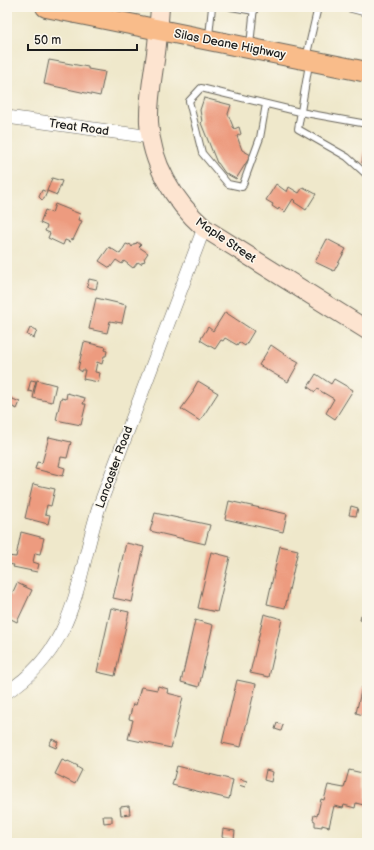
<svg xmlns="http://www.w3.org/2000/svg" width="374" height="850" viewBox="0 0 374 850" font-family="'Balsamiq Sans',sans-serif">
<rect width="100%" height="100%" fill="#fbf7ec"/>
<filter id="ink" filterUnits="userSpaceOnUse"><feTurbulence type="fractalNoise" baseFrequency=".025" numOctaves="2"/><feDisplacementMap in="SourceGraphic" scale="8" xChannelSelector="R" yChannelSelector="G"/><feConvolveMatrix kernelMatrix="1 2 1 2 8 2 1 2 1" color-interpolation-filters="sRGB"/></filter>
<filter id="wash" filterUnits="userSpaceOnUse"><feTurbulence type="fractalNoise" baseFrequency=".012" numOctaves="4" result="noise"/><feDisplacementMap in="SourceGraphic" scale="16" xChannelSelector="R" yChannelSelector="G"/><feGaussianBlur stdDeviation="0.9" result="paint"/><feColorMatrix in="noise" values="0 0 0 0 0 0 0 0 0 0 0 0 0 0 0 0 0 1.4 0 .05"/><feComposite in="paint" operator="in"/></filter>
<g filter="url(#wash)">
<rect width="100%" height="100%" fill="#efe8cb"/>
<g id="blocks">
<g fill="#ed9b7f">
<path d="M49,60l39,7v2l17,3 -5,24 -56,-12z"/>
<path d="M204,98l27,7 -3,9 6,15 5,-2 2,7 -4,2 5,14 9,5 -15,24 -11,-6 -7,-10h-1l-16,-40 1,-1 -2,-12z"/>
<path d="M365,148l2,1v15l-5,-1z"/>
<path d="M52,178l10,3 -5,14 -10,-4z"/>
<path d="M276,184l11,8 2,-5 10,6 4,-6 13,7 -10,16 -12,-8 1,-1 -2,-2 -8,13 -6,-4 -1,2 -6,-4 1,-2 -7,-4z"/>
<path d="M42,190l5,2 -3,7 -2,1 -3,-3z"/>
<path d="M55,204l25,10 -2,6 4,1 -9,19 -2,-1 -1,3 -5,-2 -2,5 -15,-7 2,-5 -5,-2 2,-5 -7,-3 5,-13 7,3z"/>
<path d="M327,239l19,10 -12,22 -19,-9z"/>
<path d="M137,242l4,3 -2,2 9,6 -4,6 1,1 -1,2 -1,-1 -2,3 -3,-2 -5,6 -9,-7 -2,3 -6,-4 -6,8 -11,-7 10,-14 11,7 6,-10 3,1 1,-1 2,3 3,-4 1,1z"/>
<path d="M89,279l9,2 -2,8 -9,-2z"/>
<path d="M96,298l30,7 -4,18 -12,-2 -3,12 -18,-4z"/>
<path d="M225,312l29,19 -9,15 -6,-4 -2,3 -12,-7 -2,3 -2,-1 -6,9 -15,-9 8,-13 5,4z"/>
<path d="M30,328l7,2 -3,8 -7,-3z"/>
<path d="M84,342l22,5 -1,3 2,1 -1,5h-2l-2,8 -5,-2 -2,10 5,1 -2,9 -15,-3 2,-9h-3v2l-4,-3z"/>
<path d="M271,345l19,13v-1l9,5 -11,20 -29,-17z"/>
<path d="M316,374l15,10 3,-5 19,11 -18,29 -9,-6 8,-14 -17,-10 -2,3 -7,-5z"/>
<path d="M31,380l5,1 -3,11 -5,-1z"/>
<path d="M37,380l19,5 -4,17 -19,-4z"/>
<path d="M198,381l20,12 -18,28 -19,-12 13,-18 -1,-1z"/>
<path d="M67,393l18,5 -2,6h3l-5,21 -25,-5 5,-22 5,1z"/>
<path d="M8,397l12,5 -3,7 -10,-5z"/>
<path d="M49,437l22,5 -4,16 -6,-1 -2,9 6,2 -2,8 -28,-7 2,-7 5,1z"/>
<path d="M33,484l22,5 -4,17 -4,-1 -2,9 5,1 -2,9 -23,-6z"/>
<path d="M229,501l58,13 -4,18 -58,-13z"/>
<path d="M351,506l7,2 -2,8 -7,-1z"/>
<path d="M155,513l55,12 -5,19 -55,-13z"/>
<path d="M21,532l23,6 -4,16 -5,-1 -2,9 6,2 -2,8 -24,-5 1,-2 -7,-1v-8l9,1z"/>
<path d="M126,543l18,4 -12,55 -19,-4z"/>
<path d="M280,546l18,4 -13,58 -18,-4z"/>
<path d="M211,552l19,5 -13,55 -19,-4z"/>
<path d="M17,583l15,7 -15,32 -10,-5v-23l4,2z"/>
<path d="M111,608l18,4 -14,64 -18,-4z"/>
<path d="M264,614l18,5 -13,58 -19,-4z"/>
<path d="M361,615l4,1 -1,5 -4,-1z"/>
<path d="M195,620l18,5 -14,62 -18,-5z"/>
<path d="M237,680l19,4 -15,63 -19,-4z"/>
<path d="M158,686l10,3 -1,4 16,4 -12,51 -43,-9 5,-19 -4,-1 4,-15 3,1 5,-18 16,3z"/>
<path d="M362,687l5,1v28l-11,-3z"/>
<path d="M277,723l6,2 -2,6 -6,-2z"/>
<path d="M52,739l6,3 -2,6 -7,-3z"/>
<path d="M62,760l5,2 1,-1 10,5 -1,1 5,3 -7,14 -20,-10z"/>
<path d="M177,766l56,14 -4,19 -57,-14z"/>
<path d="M266,770l7,2 -2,10 -7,-2z"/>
<path d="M349,770l18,4v32l-11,-3 -1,5 -11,-3 -1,3 -9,-2 -5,21 -7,-2v2l-7,-1v-5l-2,-1 1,-5 3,1 4,-17 3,1 4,-15 16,3z"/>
<path d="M240,779l7,2 -2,6 -6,-2z"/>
<path d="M129,806l1,8 -9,1 -1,-8z"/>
<path d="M103,816h9v6l-8,1z"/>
<path d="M223,829l12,2 -1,8 -12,-2z"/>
</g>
</g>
</g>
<g filter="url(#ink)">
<use href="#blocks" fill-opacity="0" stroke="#666359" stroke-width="1"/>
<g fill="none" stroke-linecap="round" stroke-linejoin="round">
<defs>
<g id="service">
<path d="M231,7l23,4"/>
<path d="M344,7l23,6"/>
<path d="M209,36l3,-29"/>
<path d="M250,45l4,-38"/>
<path d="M306,58l12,-51"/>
<path d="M309,64l-11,65 49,28 20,18"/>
<path d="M266,104l-6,34 -18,49 -14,-3 -26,-31 -13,-52 12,-13 99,24 67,12"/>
</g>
<g id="minor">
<path d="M7,117l144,20"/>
<path d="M7,692c71,-46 69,-113 92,-185l105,-279"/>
</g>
<path id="secondary" d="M160,7c-1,15 -2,31 -4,46 -3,23 -8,46 -7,69 2,42 25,79 55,106l163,102"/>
<path id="primary" d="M46,7l321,65"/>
</defs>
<use href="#service" stroke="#666359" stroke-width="8"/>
<use href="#minor" stroke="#666359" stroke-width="14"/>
<use href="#secondary" stroke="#666359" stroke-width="20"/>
<use href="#primary" stroke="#666359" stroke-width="22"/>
<use href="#service" stroke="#fff" stroke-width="6"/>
<use href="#minor" stroke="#fff" stroke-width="13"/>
<use href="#secondary" stroke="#fde4d0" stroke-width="18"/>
<use href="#primary" stroke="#f9bc8a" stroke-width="20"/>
</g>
</g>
<g text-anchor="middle" stroke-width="3" stroke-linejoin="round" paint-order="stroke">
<g font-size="12" fill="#1c1c1c" stroke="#fbf7ec">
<text transform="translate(230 44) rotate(11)" y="4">Silas Deane Highway</text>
<text transform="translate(79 127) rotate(8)" y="4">Treat Road</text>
<text transform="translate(226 240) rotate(34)" y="4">Maple Street</text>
<text transform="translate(114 467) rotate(-70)" y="4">Lancaster Road</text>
</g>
</g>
<rect width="374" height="850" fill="none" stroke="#fbf7ec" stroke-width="24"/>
<path d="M28 44v6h109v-6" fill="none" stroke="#1c1c1c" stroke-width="2"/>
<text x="34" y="44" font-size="12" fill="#1c1c1c" stroke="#fbf7ec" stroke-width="3" paint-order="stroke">50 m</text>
</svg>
